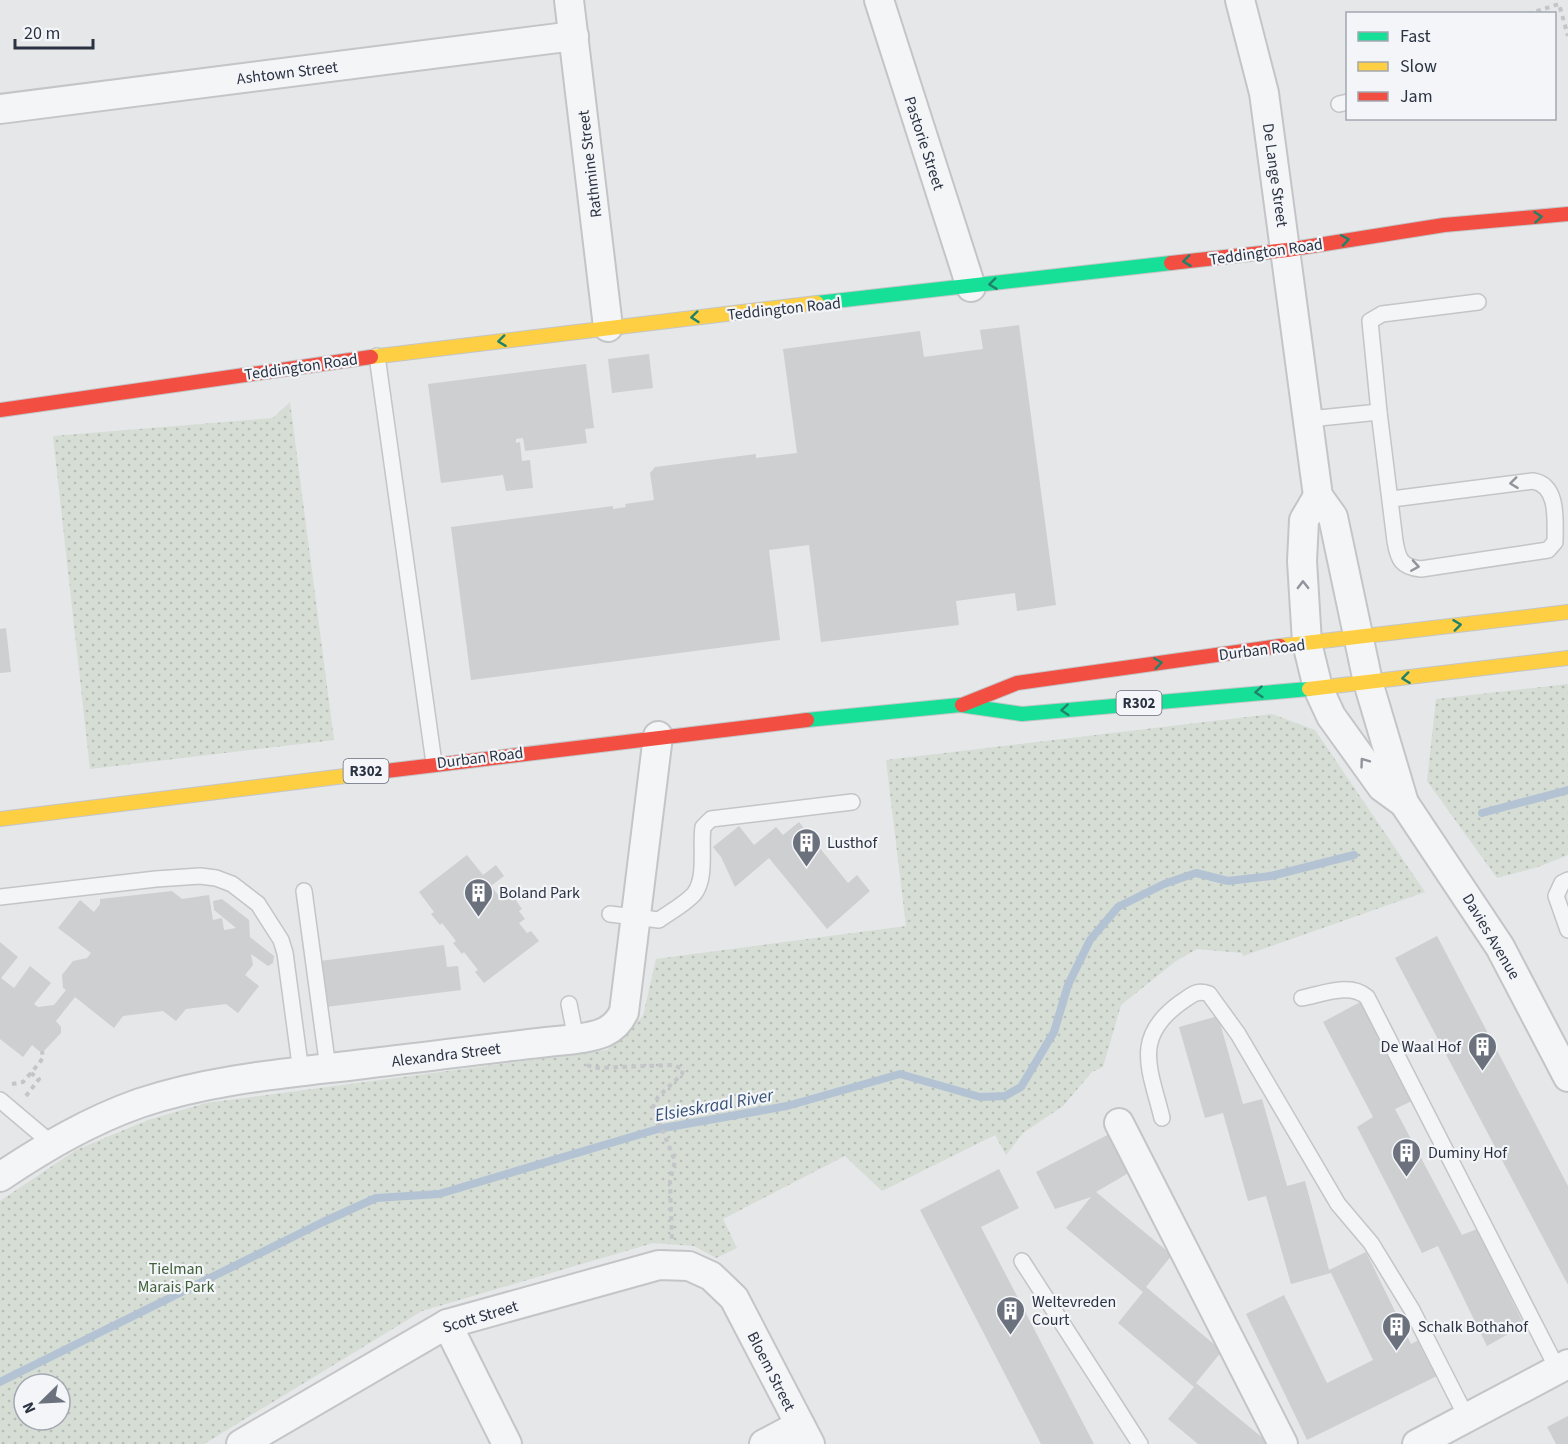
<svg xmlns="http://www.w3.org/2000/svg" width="1568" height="1444" viewBox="0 0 1568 1444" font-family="'Source Sans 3',sans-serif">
<defs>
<pattern id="grass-dots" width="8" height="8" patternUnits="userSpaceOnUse" patternTransform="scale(1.5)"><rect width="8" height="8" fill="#d5ddd5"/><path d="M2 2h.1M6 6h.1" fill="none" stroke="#b7beb8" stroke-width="1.8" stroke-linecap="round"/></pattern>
</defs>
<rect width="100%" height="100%" fill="#e5e7e9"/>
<g fill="url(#grass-dots)" fill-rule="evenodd">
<path d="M290,402l44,338 -244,29 -37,-333 220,-18z"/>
<path d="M1568,684v171l-30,12 -41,11 -70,-97 9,-82z"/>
<path d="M1272,714l43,16 110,162 -182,64 -1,-3 -45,-4 -21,12 -55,44 -18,62 -11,5 -29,34 -40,27 -17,22 -11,-20 -113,56 -37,-35 -122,63 14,29 -21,10 -22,-12 -41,-3 -231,68 -218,133h-204v-243l76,-51 72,-30 58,-17 401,-53 36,-34 13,-57 250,-33 -20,-166zM24,1384h36v36h-36z"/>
</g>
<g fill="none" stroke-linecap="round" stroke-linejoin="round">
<g stroke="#b4c3d3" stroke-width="8">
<path d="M1482,813l86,-23"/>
<path d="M0,1382l323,-160 53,-24 63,-4 219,-65 129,-23 113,-32 80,23 25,-1 16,-9 33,-55 14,-47 22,-45 28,-33 46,-23 32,-11 32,8 43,-5 83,-21"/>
</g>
</g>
<g fill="#cdcfd1">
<path d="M1019,325l37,280 -39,6 -2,-18 -59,8 3,24 -138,17 -12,-97 -40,5 11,90 -309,40 -20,-153 162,-21v3l13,-2 -1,-3 29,-4 -4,-27 5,-6 101,-13v4l41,-5 -14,-104 137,-18 4,26 59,-8 -3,-19z"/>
<path d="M649,354l4,34 -41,5 -4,-34z"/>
<path d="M586,364l8,64 -9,1 2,14 -62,8 -2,-13 -7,1v4l4,-1 2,19 8,-1 3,28 -27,3 -3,-16 -62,8 -13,-99z"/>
<path d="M6,628l5,44 -11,1v-44z"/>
<path d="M799,822l49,61 9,-8 13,16 -43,38 -58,-71 -34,29 -14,-30 -8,-10 26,-21 15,19 22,-18 7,8z"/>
<path d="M467,855l16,20 13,-10 8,11 -13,10 8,10 9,-7 14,20 -3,2 6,8 -6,4 8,10 4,-2 8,10 -55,42 -9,-11 3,-2 -14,-18 -2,2 -9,-11 3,-2 -14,-18 -2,2 -9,-11 3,-2 -15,-20z"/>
<path d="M172,891l10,8 27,-4 4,25 9,-2 2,12 12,-2 -22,-18 -1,-9 9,-2 27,21 1,17 24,19 -1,7 -5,3 -17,-12 2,11 -8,10 14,11 -21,27 -12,-9 -40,5 -10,12 -13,-10 -40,5 -9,12 -39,-31 -19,24 5,6v6l-17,18h-5l-7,-6 -9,12 -23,-18v-97l18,15 -17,21 13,10 16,-22 21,17 -17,21 4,3 16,-2 12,-15 -3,-2 -1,-13 11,-14 14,-3 4,-5 -33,-25 22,-28 14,12 6,-8v-5z"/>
<path d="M1437,936l131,250v99l-173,-327z"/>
<path d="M444,945l3,22 11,-1 3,24 -135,17 -6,-46z"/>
<path d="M1362,1001l50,100 -17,8 67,126 15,-6 47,96 -37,21 -49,-100 -16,7 -65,-126 16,-10 -50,-95z"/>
<path d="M1218,1016l25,88 19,-5 25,87 18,-5 24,89 37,-18 45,92 8,-4 18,36 -130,64 -61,-126 38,-19 43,88 46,-23 -42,-87 -40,11 -25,-88 -18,5 -25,-88 -18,5 -26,-91z"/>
<path d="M1113,1132l19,39 -36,21 76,63 -26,32 76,64 -26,32 74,61h-72l-30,-25 26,-32 -76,-64 25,-31 -77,-64 25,-31 -36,12 -19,-37z"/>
<path d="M999,1169l20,39 -38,19 113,217h-53l-121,-234z"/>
<path d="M1568,1416v28h-12l-9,-17z"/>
</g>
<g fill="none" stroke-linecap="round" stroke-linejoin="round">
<defs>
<g id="lane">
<path d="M1339,104l9,-2"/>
<path d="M377,356l57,407"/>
<path d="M1379,412l-9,-91 12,-7 96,-12"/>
<path d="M1309,419l70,-7 16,129c3,18 6,26 26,28l127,-19 7,-8c0,-21 4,-57 -22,-61l-141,18"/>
<path d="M1568,880l-6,3 -6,13 12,34"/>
<path d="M304,891l24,177"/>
<path d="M0,897l156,-18 44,-3 16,2 16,6 26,20 23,36 4,13 16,119"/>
<path d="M610,914l49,6c11,-8 26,-16 35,-26 13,-16 6,-48 9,-67l8,-8 141,-17"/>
<path d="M1302,998c21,-4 48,-16 65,-1l191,373"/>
<path d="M569,1004l7,35"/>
<path d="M0,1100l51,43"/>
<path d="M1162,1118c-12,-49 -30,-80 18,-115 11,-7 16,-14 29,-9l29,40 100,170 33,39 41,67 55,108"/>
<path d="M1022,1261l118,183"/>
</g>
<g id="street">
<path d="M569,0l39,327"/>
<path d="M879,0l92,287"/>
<path d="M1240,0l24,93 54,403 15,21 35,165 36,121 96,144 68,130"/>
<path d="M0,109l574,-73"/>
<path d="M1318,496l-14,24 -2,41 5,82 11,45 13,28 51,71 22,16"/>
<path d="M1119,1123l164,321"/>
<path d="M0,1177c45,-30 89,-56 140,-74 72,-24 149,-30 224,-39 70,-8 141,-18 212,-25 21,-3 38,-6 48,-27l34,-276"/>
<path d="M447,1324l60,120"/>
<path d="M241,1444l206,-120 212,-59 30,1 22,10 23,22 76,146"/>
<path d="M764,1444l36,-19"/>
<path d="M1417,1444l151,-80"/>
</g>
<g id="fast">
<path d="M817,303l354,-40"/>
<path d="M807,720l153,-15 62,9 287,-25"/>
</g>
<g id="slow">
<path d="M371,357l446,-54"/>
<path d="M1280,646l288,-34"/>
<path d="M1309,689l259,-31"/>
<path d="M0,819l369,-46"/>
</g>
<g id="jam">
<path d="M1171,263l116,-13 157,-25 124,-11"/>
<path d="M0,410l371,-53"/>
<path d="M962,705l55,-22 263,-37"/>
<path d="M369,773l438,-53"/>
</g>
</defs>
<use href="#lane" stroke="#c3c5c7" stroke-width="18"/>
<use href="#street" stroke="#c3c5c7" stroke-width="32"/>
<use href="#fast" stroke="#c3c5c7" stroke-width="16"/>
<use href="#slow" stroke="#c3c5c7" stroke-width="16"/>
<use href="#jam" stroke="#c3c5c7" stroke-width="16"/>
<g stroke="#c4c5c9" stroke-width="4" stroke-dasharray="4.5 4.5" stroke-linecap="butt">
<path d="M1528,14l31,-10 9,32"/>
<path d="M587,1065l8,3 78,-3 10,4 -1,5 -24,23 -5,10 22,54 -5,20 2,59"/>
<path d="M12,1084l11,-2 8,-9"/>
<path d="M26,1096l13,-17 -8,-6 12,-15 -1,-7"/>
</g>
<use href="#lane" stroke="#f4f5f6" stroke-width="15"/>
<use href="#street" stroke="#f4f5f6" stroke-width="28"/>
<use href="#fast" stroke="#16e098" stroke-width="14"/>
<use href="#slow" stroke="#ffcf43" stroke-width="14"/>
<use href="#jam" stroke="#f24e42" stroke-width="14"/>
</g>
<defs><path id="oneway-chevron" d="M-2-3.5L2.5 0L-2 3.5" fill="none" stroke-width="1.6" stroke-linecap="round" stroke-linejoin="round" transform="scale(1.5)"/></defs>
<g stroke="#228169">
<use href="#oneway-chevron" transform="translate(1538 217) rotate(-5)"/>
<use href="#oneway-chevron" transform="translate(1345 240) rotate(-9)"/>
<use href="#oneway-chevron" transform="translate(1187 261) rotate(173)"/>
<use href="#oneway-chevron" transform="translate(993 284) rotate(173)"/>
<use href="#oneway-chevron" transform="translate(695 317) rotate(174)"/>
<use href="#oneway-chevron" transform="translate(502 341) rotate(173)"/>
<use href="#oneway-chevron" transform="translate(1457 625) rotate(-7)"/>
<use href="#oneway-chevron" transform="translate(1158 663) rotate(-8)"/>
<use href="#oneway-chevron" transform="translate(1406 678) rotate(173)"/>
<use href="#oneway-chevron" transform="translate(1259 692) rotate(175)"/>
<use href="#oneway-chevron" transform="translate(1065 710) rotate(175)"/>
</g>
<g stroke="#90949c">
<use href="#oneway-chevron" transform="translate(1514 483) rotate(173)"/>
<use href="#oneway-chevron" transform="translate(1415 566) rotate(9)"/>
<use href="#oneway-chevron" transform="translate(1303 585) rotate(-91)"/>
<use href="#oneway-chevron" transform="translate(1364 762) rotate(-126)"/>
</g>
<defs>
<symbol id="building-pin" viewBox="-11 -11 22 30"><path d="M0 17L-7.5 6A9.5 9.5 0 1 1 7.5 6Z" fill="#6c727d" stroke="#f3f5f8"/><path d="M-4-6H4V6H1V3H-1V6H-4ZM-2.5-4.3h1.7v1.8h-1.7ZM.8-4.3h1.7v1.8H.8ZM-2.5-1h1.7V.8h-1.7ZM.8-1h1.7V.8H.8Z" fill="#fff"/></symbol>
</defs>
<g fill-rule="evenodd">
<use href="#building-pin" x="790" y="826" width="33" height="45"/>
<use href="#building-pin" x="462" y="876" width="33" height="45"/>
<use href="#building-pin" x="1466" y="1030" width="33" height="45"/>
<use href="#building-pin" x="1390" y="1136" width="33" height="45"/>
<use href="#building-pin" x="994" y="1294" width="33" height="45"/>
<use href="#building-pin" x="1380" y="1310" width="33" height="45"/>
</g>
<g text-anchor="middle" stroke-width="4.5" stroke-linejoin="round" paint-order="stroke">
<g fill="#f3f5f8" stroke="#676d79" stroke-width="1.5">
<rect x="1116.5" y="691" width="45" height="24" rx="4.5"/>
<rect x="343.5" y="759" width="45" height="24" rx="4.5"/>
</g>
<g font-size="15" font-weight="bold" fill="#2b3343">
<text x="1139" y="708">R302</text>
<text x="366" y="776">R302</text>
</g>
<g font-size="16" fill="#2b3343" stroke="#f3f5f8">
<text transform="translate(287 72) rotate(-7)" y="6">Ashtown Street</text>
<text transform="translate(925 143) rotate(72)" y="6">Pastorie Street</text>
<text transform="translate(589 164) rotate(-97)" y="6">Rathmine Street</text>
<text transform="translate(1276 175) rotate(82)" y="6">De Lange Street</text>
<text transform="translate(1266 251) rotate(-8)" y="6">Teddington Road</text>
<text transform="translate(784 308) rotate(-6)" y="6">Teddington Road</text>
<text transform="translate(301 366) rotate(-8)" y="6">Teddington Road</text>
<text transform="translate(1262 649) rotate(-7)" y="6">Durban Road</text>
<text transform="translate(480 757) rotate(-7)" y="6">Durban Road</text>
<text transform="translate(1492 936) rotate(59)" y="6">Davies Avenue</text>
<text transform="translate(446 1054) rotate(-7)" y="6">Alexandra Street</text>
<text transform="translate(480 1316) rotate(-17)" y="6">Scott Street</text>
<text transform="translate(772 1371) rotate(63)" y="6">Bloem Street</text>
</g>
<g font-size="16" fill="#2b3343" stroke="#f3f5f8" text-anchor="start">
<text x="827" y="848">Lusthof</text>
<text x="499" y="898">Boland Park</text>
<text x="1461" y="1052" text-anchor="end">De Waal Hof</text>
<text x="1428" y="1158">Duminy Hof</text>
<text x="1032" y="1307">Weltevreden<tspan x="1032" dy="18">Court</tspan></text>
<text x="1418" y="1332">Schalk Bothahof</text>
</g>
<g font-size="16" fill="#3f5f38" stroke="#f3f5f8">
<text x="176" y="1274">Tielman<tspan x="176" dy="18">Marais Park</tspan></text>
</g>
<g font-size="18" font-style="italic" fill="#355177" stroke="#f3f5f8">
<text transform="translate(714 1105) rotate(-10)" y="6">Elsieskraal River</text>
</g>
</g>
<rect x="1346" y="12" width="210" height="108" fill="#f3f5f8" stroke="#a3a7b0" stroke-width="1.5"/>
<rect x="1358" y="32" width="30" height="9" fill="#16e098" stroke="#a3a7b0" stroke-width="1.5"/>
<text x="1400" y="42" font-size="18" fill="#2b3343">Fast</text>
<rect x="1358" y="62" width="30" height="9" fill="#ffcf43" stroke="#a3a7b0" stroke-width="1.5"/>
<text x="1400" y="72" font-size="18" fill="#2b3343">Slow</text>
<rect x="1358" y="92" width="30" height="9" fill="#f24e42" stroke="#a3a7b0" stroke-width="1.5"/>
<text x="1400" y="102" font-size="18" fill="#2b3343">Jam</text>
<g transform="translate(42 1402) rotate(246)"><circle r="28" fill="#f3f5f8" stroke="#a3a7b0" stroke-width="1.5"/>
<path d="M0-4.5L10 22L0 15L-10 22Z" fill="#6c727d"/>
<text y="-9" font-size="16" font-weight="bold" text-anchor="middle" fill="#2b3343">N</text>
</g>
<path d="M15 39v9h78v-9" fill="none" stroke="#2b3343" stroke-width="3"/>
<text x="24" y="39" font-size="18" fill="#2b3343" stroke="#f3f5f8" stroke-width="4.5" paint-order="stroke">20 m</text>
</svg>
